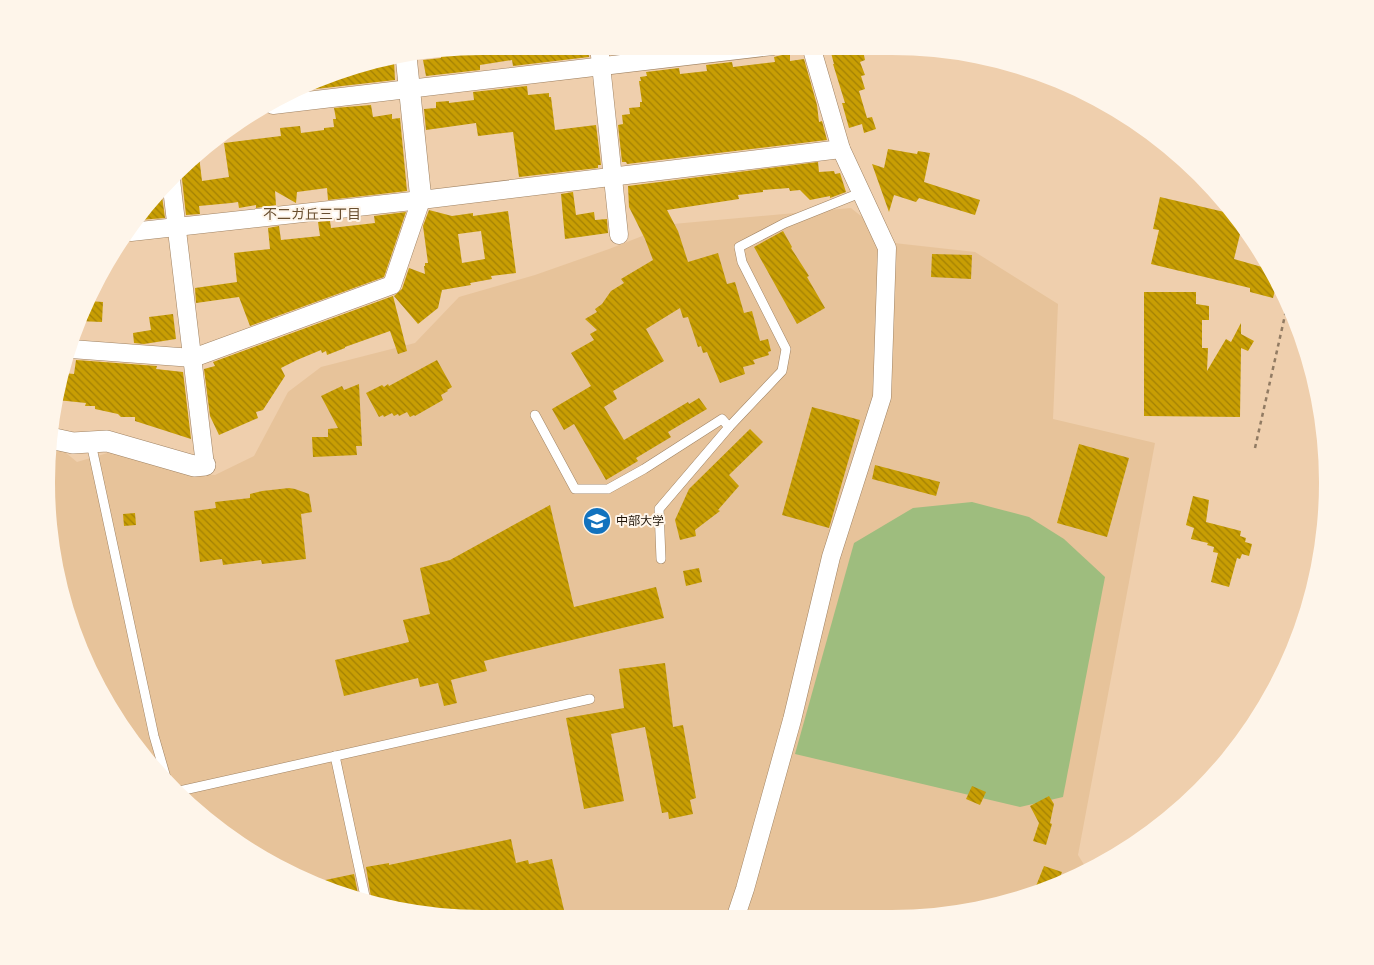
<svg xmlns="http://www.w3.org/2000/svg" width="1374" height="965" viewBox="0 0 1374 965" font-family="'Work Sans','Noto Sans JP',sans-serif">
<defs>
<pattern id="building-back-hatch" width="6" height="6" patternUnits="userSpaceOnUse" patternTransform="scale(1.25)"><rect width="6" height="6" fill="#c89e04"/><path d="M-1 5l2 2M0 0l6 6M5-1l2 2" fill="none" stroke="#a28004"/></pattern>
</defs>
<rect width="100%" height="100%" fill="#efcfad"/>
<path fill="#e7c39a" d="M851,208l43,35 81,9 83,52 -5,115 102,24 -77,412 10,16 -112,39 -84,9h-410l-85,-9 -82,-25 -75,-40 -66,-54 -83,-115 -36,-109 -4,-119 14,4 12,10 44,-13 72,25 22,1 39,-19 34,-64 33,-25 94,-24 44,-46 76,-22 74,-26 64,-25z"/>
<path fill="#9ebd7e" d="M972,502l57,15 35,22 41,38 -42,220 -43,10 -225,-53 59,-211 59,-35z"/>
<g fill="url(#building-back-hatch)" fill-rule="evenodd">
<path d="M482,46h106l1,11 -76,9 -1,-6 -32,5v5l-54,6 -3,-16 18,-2v-2l27,-4v-4z"/>
<path d="M643,46h34v1l-33,4z"/>
<path d="M840,46h22l3,14 -5,2 5,13 -4,1 4,13 -6,2 8,27 5,-1 4,12 -12,4 -2,-9 -13,4 -7,-25h3l-12,-39h1l-4,-15z"/>
<path d="M790,53v8l14,-2 13,46 2,17 3,-1 5,19 -200,24 -1,-2h-4l-4,-37 5,-1 -1,-9 8,-1 -1,-6 11,-1v-5h2l-3,-21h2l-1,-4 7,-1 -1,-4 33,-4 1,6 27,-3 -1,-6 26,-3 1,5 42,-5 -1,-5z"/>
<path d="M386,59v3l8,-1 1,19 -88,10 62,-29z"/>
<path d="M527,86l1,9 21,-2v4h2l4,33 41,-5 5,40h-3v3l-79,9 -6,-45 -35,4 -2,-13 -50,7 -2,-21 12,-1v-6l13,-1v2l25,-3 -1,-8z"/>
<path d="M371,105l2,12 19,-3v5l8,-1 7,73 -79,9 -1,-12 -30,4 -1,11 -21,-12 1,14 -20,3v-3l-17,3 -1,-6 -7,1 -32,3 1,8 -14,1 -4,-36 -3,-6 20,-17 3,25 27,-4 -5,-34 57,-7 -1,-8 20,-2 1,7 23,-3v-2l10,-1 -1,-8h3l-2,-11z"/>
<path d="M888,149l29,5 1,-3 12,2 -6,29 56,18 -5,15 -56,-17 -3,4 -22,-7 -5,17 -17,-48 12,4z"/>
<path d="M818,162l1,10 15,-1 1,3 5,-1 6,19 -16,6v-2l-20,4 -10,-10 -10,1 -1,-3 -26,2v2l-25,3 1,4 -72,11 11,21 10,31 30,-9 9,31 8,-2 9,31 8,-2 8,30 8,-2 3,12 -3,1 1,3 -16,5 2,4 -12,3 2,7 -25,9 -13,-31 -4,1 -2,-7 -3,1 -10,-30 -5,1 -3,-10 -34,21 18,32 -51,30 4,8 -13,8 20,33 64,-38 1,2 10,-6 8,11 -39,23 3,5 -35,21 2,3 -32,19 -32,-56 -10,6 -12,-21 39,-23 -20,-33 23,-13 -4,-6 7,-4 -12,-11 12,-7 -2,-3 7,-5 9,-13 13,-8 -3,-4 32,-19 -8,-21 -16,-32 -1,-21z"/>
<path d="M161,189l4,29 -26,2 15,-25z"/>
<path d="M573,192l3,23 18,-3 1,8 12,-1 1,14 -43,6 -4,-45z"/>
<path d="M1160,197l73,17 9,12 -8,33 35,10 8,14 -4,15 -23,-6v-4l-99,-24 8,-34 -6,-1z"/>
<path d="M429,210l23,6 21,-3v3l35,-5 8,62 -25,3 1,3 -22,4 1,2 -29,5 -4,18 -20,16 -24,-28 8,-7 7,-21 16,6 -1,-8h1v-3h3l-5,-37zM481,231l4,28 -23,4 -4,-29z"/>
<path d="M406,212l-22,65 -134,49 -11,-29 -43,6 -1,-15 42,-6 -3,-29 36,-4 -2,-21 11,-2 2,14 39,-4 -2,-14 12,-1 1,7 44,-5 -1,-7z"/>
<path d="M783,231l9,16 -1,1 18,28 -2,1 18,31 -28,16 -43,-77z"/>
<path d="M932,254l40,1 -1,24 -40,-2z"/>
<path d="M1144,292h52v12l13,2v14h-7v28h6l-1,23 19,-32 5,3 10,-19v11l13,7 -6,10 -7,-3 -1,69 -96,-1z"/>
<path d="M393,296l14,55 -9,3 -8,-23 -45,16v1l-18,7 -1,-4 -4,2 -1,-3 -24,10 -16,8 4,8 -22,34 -7,2 2,6 -39,17 -9,-19 -6,-47 11,-3 -2,-4z"/>
<path d="M88,301l15,1 -1,20 -24,-1 2,-6z"/>
<path d="M173,314l3,25 -32,5 -10,-1 -1,-10 18,-3 -2,-13z"/>
<path d="M76,360l81,6 -1,3 27,3 8,67 -56,-18v-4h-14l-3,-3 -23,-5v-3h-10l1,-3 -29,-3 7,-27 10,1z"/>
<path d="M437,360l15,27 -5,3 1,1 -7,4 2,5 -28,16 -1,-1 -4,2 -3,-5 -8,4 -1,-2 -4,2 -2,-3 -8,4 -1,-2 -4,2 -13,-24 16,-8 2,2 4,-3 1,2z"/>
<path d="M359,384l3,62h-6l1,9 -44,2 -1,-20h16v-8l10,-1 -17,-32 21,-10 2,4z"/>
<path d="M812,407l48,13 -31,108 -47,-13z"/>
<path d="M750,429l13,13 -34,33 10,11 -21,24 2,1 -25,19 1,6 -16,4 -5,-20 14,-31z"/>
<path d="M1079,444l50,14 -22,79 -50,-14z"/>
<path d="M875,465l65,17 -4,14 -64,-17z"/>
<path d="M289,488l6,1 14,5 3,18 -11,2 5,45 -44,5 -1,-4 -38,5 -1,-6 -22,3 -6,-51 22,-3 -1,-6 35,-4v-4l12,-3z"/>
<path d="M1193,496l16,4 -3,22 35,9 -1,5 6,2 -1,4 7,2 -3,12 -7,-2 -2,5 -3,-1 -8,29 -18,-5 7,-29 -5,-1 1,-5 -7,-2 1,-2 -17,-4 3,-11 -8,-3z"/>
<path d="M550,505l24,102 82,-20 8,31 -180,43 3,10 -36,9 6,23 -13,3 -6,-23 -18,4 -2,-9 -74,18 -9,-36 74,-18 -6,-22 27,-6 -10,-46 30,-8z"/>
<path d="M135,513l1,12 -12,1 -1,-12z"/>
<path d="M699,568l3,14 -16,4 -3,-15z"/>
<path d="M665,663l8,64 10,-2 13,73 -6,2 3,14 -24,5 -1,-7 -6,1 -17,-86 -34,7 13,67 -40,8 -18,-91 58,-10 -5,-39z"/>
<path d="M972,786l14,6 -6,13 -14,-6z"/>
<path d="M1049,796l5,8 -4,19 2,1 -6,21 -13,-4 6,-18 -9,-17z"/>
<path d="M511,839l5,24 12,-3 1,4 23,-5 12,51 -42,9h-40l-85,-9 -25,-7 -6,-36 23,-4v2z"/>
<path d="M1044,866l18,6 -4,11 -24,8z"/>
<path d="M354,874l5,25 -48,-16z"/>
</g>
<g fill="none" stroke-linecap="round" stroke-linejoin="round">
<defs>
<g id="service">
<path d="M535,415l40,74h33l36,-20 78,-50 7,8"/>
<path d="M91,443l63,293 13,45"/>
<path d="M661,559l-2,-50 70,-82 53,-56 4,-22 -44,-87 -3,-15 46,-24 75,-30"/>
<path d="M335,756l31,145"/>
<path d="M175,792l415,-93"/>
</g>
<g id="minor">
<path d="M599,46l20,189"/>
<path d="M273,105l500,-59"/>
<path d="M171,180l34,285"/>
<path d="M131,232l290,-32 420,-51"/>
<path d="M71,349l122,9 199,-73 29,-85"/>
<path d="M735,919l10,-30 47,-169 39,-163 51,-160 5,-149 -46,-99 -30,-103"/>
</g>
<g id="tertiary">
<path d="M406,56l15,144"/>
<path d="M50,438l23,5 34,-2 87,25 11,-1"/>
</g>
</defs>
<use href="#service" stroke="#a08363" stroke-width="10"/>
<use href="#minor" stroke="#a08363" stroke-width="19"/>
<use href="#tertiary" stroke="#a08363" stroke-width="22"/>
<path stroke="#917b63" stroke-width="2.5" stroke-dasharray="4 4" stroke-linecap="butt" d="M1255,448l33,-146"/>
<use href="#service" stroke="#fff" stroke-width="9"/>
<use href="#minor" stroke="#fff" stroke-width="18"/>
<use href="#tertiary" stroke="#fff" stroke-width="21"/>
</g>
<defs>
<symbol id="university-disc" viewBox="-11 -11 22 22"><circle r="9.5" fill="#1272be" stroke="#fef5ea"/><path d="M0-5L7-2L0 1L-7-2ZM-4 1L0 2.5L4 1V4Q0 6-4 4Z" fill="#fff"/></symbol>
</defs>
<g fill-rule="evenodd">
<use href="#university-disc" x="581" y="505" width="32" height="32"/>
</g>
<g text-anchor="middle" stroke-width="4" stroke-linejoin="round" paint-order="stroke">
<g font-size="12" fill="#1e1307" stroke="#fef5ea" text-anchor="start">
<text x="616" y="525">中部大学</text>
</g>
<g font-size="14" fill="#684e2f" stroke="#fef5ea">
<text x="312" y="219">不二ガ丘三丁目</text>
</g>
</g>
<path d="M0 0H1374V965H0ZM482 55H892A427 427 0 0 1 1319 482V483A427 427 0 0 1 892 910H482A427 427 0 0 1 55 483V482A427 427 0 0 1 482 55Z" fill="#fef5ea" fill-rule="evenodd"/>
</svg>
